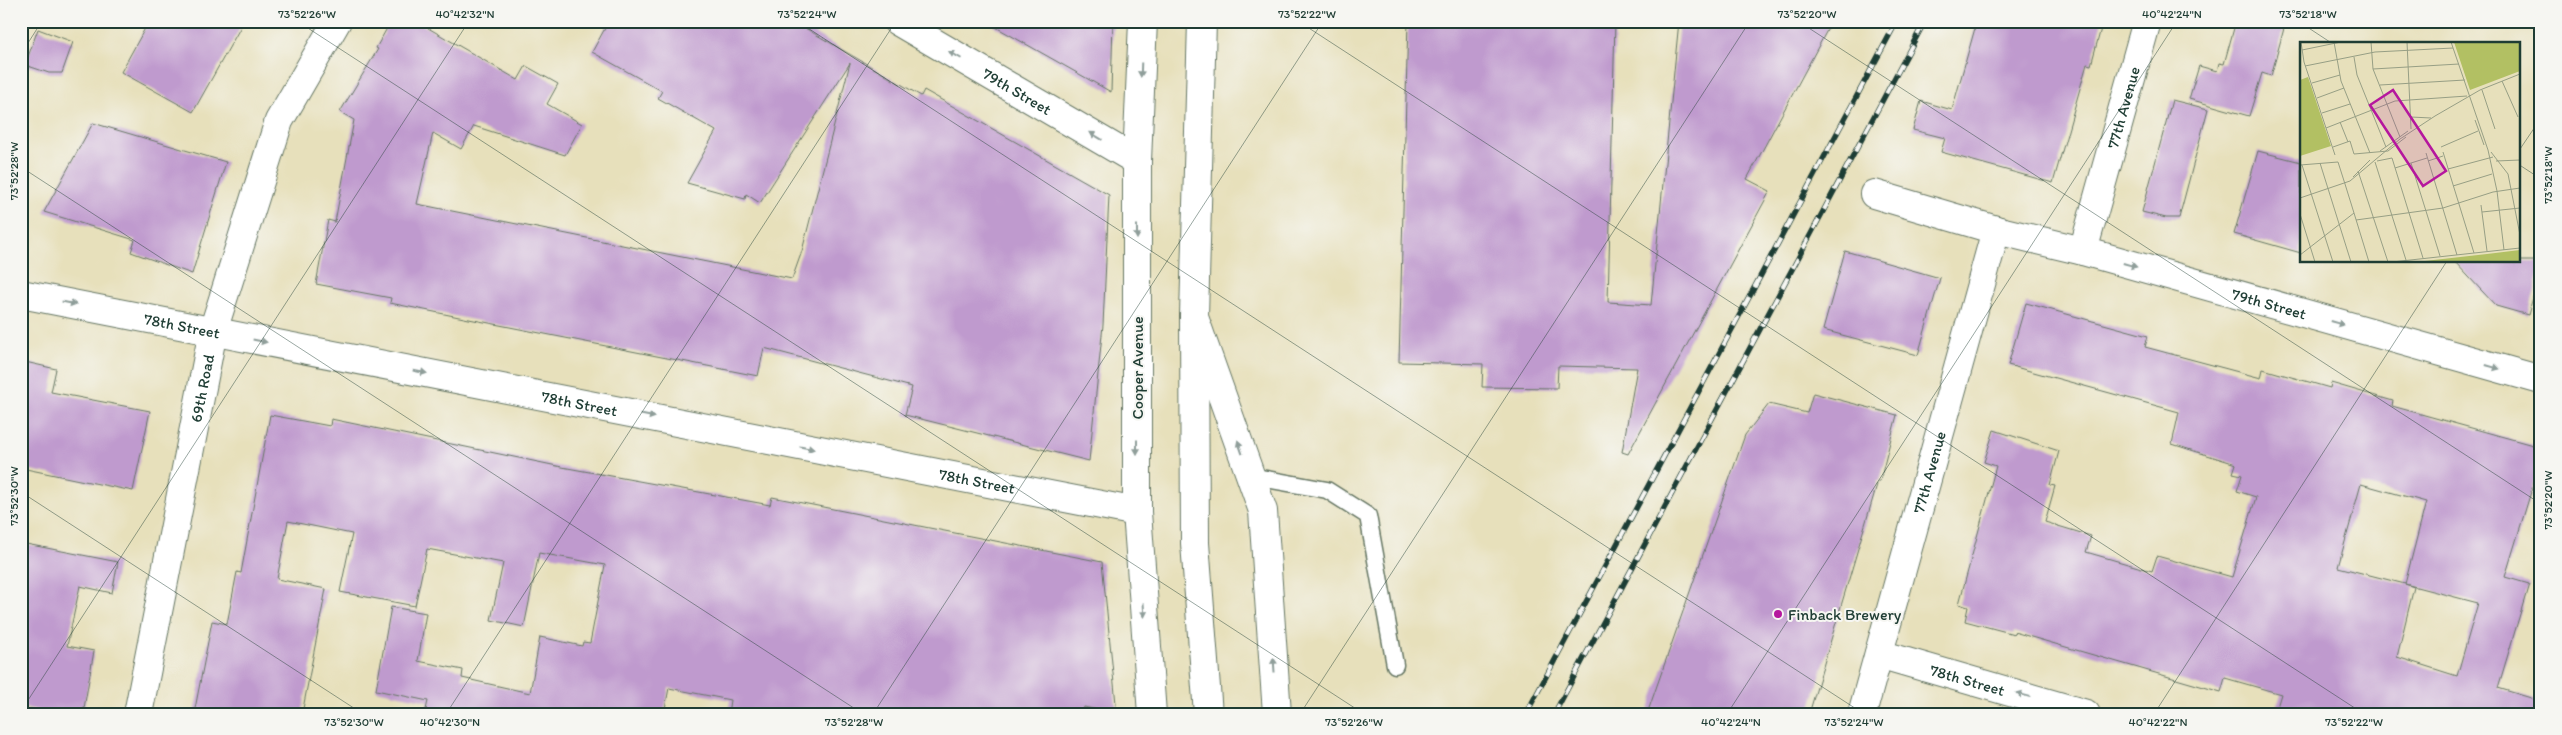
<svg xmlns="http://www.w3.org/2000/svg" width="2562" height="735" viewBox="0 0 2562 735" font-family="Itim,sans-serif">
<rect width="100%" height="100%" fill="#f6f6f2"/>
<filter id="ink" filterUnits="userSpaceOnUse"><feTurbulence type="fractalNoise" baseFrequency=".02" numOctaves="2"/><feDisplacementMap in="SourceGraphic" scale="10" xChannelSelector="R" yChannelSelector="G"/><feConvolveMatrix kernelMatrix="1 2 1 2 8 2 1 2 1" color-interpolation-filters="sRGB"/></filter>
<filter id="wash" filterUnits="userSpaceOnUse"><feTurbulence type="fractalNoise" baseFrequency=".0096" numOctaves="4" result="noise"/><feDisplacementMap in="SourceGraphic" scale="20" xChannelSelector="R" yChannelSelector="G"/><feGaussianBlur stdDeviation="1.12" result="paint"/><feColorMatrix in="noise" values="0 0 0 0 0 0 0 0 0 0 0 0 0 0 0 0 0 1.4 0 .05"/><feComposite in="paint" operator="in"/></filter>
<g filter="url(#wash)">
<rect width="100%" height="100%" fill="#e7e0bb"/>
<g id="blocks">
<g fill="#bf9ace" fill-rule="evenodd">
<path d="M149,21h95l-51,91 -72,-40z"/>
<path d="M391,21h25l102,59 8,-14 32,18 -11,20 35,20 -17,31 -91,-29 -13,23 -28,-16 -16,71 375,75 10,-28 48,-188 -90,140 -14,-9 -1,5 -58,-16 29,-52 -58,-33 4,-7 -70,-39 17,-31h184l128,75 3,-6 185,105 -6,130 -14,136 -184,-46 7,-28 -148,-39 -6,28 -289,-57 -79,-16 1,-5 -75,-14 12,-64 7,2 19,-102 -14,-8 38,-63 -2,-1z"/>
<path d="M985,21h128l-2,71z"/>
<path d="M1408,21h207l-7,281 43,3 28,-284h153l-85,158 23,12 -142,263 -6,-2 15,-84 -79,-2 -1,22 -75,-1 1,-23 -84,-2z"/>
<path d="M1977,21h126l-12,44 -4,-1 -34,119 -112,-31 4,-14 -32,-8 8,-29 31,9z"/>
<path d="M2236,21h50l-15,55 -9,-3 -13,43 -60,-17 10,-33 18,5 2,-8 5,1z"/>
<path d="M38,29l35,13 -11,31h-13l-24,-8z"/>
<path d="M2172,100l36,9 -29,109h-13l-24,-6z"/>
<path d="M93,123l133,39 -34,112 -61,-22 4,-12 -91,-28z"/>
<path d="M2258,151l43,11v91l-67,-19z"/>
<path d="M1845,251l95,27 -22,77 -95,-25z"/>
<path d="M2454,261h87v8l-13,46 -32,-9z"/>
<path d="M2026,303l122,33 -3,11 116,31 2,-9 67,19 1,-5 62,18 -1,5 148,41 -3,11 4,1 -36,118 24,7 -31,104 43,13v13h-242l-22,-7 4,-13 -56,-16 -4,14 -207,-60v2l-49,-13 3,-14 -9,-3 37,-138 -12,-4 10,-32 65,21 -9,34 5,1 -10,36 46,14 -5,16 66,19 5,-15 75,21 24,-80 -19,-6 5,-16 -9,-2 3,-9 -64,-20 7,-32 -171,-47zM2361,484l65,18 -21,82 -67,-17zM2405,584l73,19 -21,73 -60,-19 17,-70z"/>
<path d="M21,361l35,8 -5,23 99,19 -17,80 -112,-23z"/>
<path d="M1813,393l84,22 -17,66h-2l-69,233h-162l98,-279 24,-31 38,9z"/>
<path d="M270,415l60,11 1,-7 231,48 208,38 2,-8 330,65 15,152 -33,-7 -2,7h-354l2,-14 -61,-12 -5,26h-239l3,-13 -52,-11 15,-83 35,6 -8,48 45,9 -1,8 68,15 10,-56 42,9 1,-4 7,1 15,-78 -66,-12 -15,74 -33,-7 12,-57 -76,-14 -12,57 -75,-14 12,-58 -64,-13 -11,58 49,10 -24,125h-108l18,-93 15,3 10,-52 4,1z"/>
<path d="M21,543l97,19 -6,31 -32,-7 -13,60 27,5 -11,63h-25l-37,-7z"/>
</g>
</g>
</g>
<g filter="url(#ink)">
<use href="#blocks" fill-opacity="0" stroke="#657663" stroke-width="1"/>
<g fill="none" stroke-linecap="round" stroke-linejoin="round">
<defs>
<path id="service" d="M1250,476l77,14 41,26 27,149"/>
<g id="minor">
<path id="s1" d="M897,21l240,140"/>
<path d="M1143,21l-6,140v351l15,202"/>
<path id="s2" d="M1874,194l122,36 87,21 458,129"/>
<path id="s3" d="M2083,251l64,-230"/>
<path id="s4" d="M21,294l1116,218"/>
<path d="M1195,320l68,191 14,203"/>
<path id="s5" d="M1879,654l207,60"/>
<path id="s6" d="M138,714l75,-383 66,-210 58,-100"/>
<path id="s7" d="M1862,714l134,-484"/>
</g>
<path id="secondary" d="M1202,21l-8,295 1,227 13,171"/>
</defs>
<use href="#service" stroke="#657663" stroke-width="19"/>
<use href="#minor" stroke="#657663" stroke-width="30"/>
<use href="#secondary" stroke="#657663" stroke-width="30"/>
<use href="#service" stroke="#fff" stroke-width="16"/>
<use href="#minor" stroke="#fff" stroke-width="28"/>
<use href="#secondary" stroke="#fff" stroke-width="28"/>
<defs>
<g id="rail">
<path d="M1526,714l371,-693"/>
<path d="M1554,714l371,-693"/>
</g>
</defs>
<use href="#rail" stroke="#1f3d34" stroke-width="5.5"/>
<use href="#rail" stroke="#f6f6f2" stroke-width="4" stroke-dasharray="11" stroke-linecap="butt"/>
</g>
<defs><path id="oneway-solid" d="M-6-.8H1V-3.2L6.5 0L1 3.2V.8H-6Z" transform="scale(1.25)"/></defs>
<g fill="#8f9e9a">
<use href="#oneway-solid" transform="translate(955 55) rotate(-150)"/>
<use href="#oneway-solid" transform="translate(1141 70) rotate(92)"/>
<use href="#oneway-solid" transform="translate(1096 136) rotate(-149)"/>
<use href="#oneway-solid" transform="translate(1137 232) rotate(90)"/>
<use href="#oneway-solid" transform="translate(2130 265) rotate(16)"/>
<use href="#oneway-solid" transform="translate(69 303) rotate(11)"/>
<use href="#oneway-solid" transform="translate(2337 323) rotate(16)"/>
<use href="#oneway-solid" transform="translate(260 341) rotate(11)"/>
<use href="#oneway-solid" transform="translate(2493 367) rotate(16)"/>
<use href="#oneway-solid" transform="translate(420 372) rotate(11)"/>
<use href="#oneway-solid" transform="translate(648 416) rotate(11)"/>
<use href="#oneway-solid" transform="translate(1137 447) rotate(90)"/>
<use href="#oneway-solid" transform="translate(1240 447) rotate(-109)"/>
<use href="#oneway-solid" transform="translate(807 448) rotate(11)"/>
<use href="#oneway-solid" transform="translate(1144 610) rotate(86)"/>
<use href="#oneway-solid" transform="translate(1274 665) rotate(-94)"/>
<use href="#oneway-solid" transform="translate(2023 695) rotate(-164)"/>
</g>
</g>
<path fill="none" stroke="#1f3d34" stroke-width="1" stroke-opacity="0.45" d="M297,21l1067,693M797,21l1067,693M1298,21l1066,693M1798,21l743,483M2298,21l35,23M21,54l21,-33M2518,152l23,-34M2518,164l23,15M21,167l842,547M21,492l342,222M21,711l448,-690M446,714l450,-693M873,714l450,-693M1300,714l450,-693M1727,714l450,-693M2154,714l293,-453"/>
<circle fill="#b5179e" stroke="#f6f6f2" stroke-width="2" cx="1778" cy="614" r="5"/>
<g text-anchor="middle" stroke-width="4" stroke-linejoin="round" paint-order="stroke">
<g font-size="16" fill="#1f3d34" stroke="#f6f6f2">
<text dy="6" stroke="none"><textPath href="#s1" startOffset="139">79th Street</textPath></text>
<text dy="6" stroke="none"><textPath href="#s3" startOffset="149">77th Avenue</textPath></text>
<text dy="6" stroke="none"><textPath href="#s2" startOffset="410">79th Street</textPath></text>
<text dy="6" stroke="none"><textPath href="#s4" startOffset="164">78th Street</textPath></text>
<text transform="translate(1137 368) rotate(-90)" y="6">Cooper Avenue</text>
<text dy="6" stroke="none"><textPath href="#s6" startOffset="332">69th Road</textPath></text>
<text dy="6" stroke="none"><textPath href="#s4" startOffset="569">78th Street</textPath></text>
<text dy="6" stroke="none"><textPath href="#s7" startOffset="251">77th Avenue</textPath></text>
<text dy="6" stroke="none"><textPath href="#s4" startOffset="974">78th Street</textPath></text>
<text dy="6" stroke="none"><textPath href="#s5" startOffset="92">78th Street</textPath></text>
</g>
<g font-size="16" fill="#1f3d34" stroke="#f6f6f2" text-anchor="start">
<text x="1788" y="620">Finback Brewery</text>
</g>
</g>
<g transform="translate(2300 42)">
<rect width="220" height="220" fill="#e7e0bb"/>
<path d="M154,0h66v29l-50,19zM8,35l23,69 -31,10v-76zM220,208v12h-104l71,-8z" fill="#b2c063"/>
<path fill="none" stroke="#979f85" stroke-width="1" d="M1,0l3,20 31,93M34,0l7,39 29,72M71,0l2,27 27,68M107,0l4,87M151,0l37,108 9,41 7,59M2,8l39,-8M54,15l3,18 29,72M5,24l70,-14 78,-4M73,27l86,-5M202,39l16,36M12,41l28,-8M80,43l85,-5M182,48l13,39M17,56l27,-10M22,71l28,-9M111,75l20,1M175,78l9,25M40,80l8,20M26,86l69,-27 72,-5M33,105l17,-6 4,13 34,-3 18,-14M141,105l37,-16M80,109l28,-20M143,110l31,101M191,110l17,22 12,61M126,111l31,102M77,119l15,-3 31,100M128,119l15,-5M196,119l24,-1M75,120l31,98M20,121l31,99M111,121l29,93M0,123l38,-3 7,22M2,123l31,97M95,126l32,-10M148,127l45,-12M58,129l30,91M53,135l17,-17M153,144l39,-12M0,156l50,-17 50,-42 35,-23 45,-26 40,-16M181,163l6,46M182,170l38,-4M54,171l15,49M0,172l15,48M56,178l87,-12 50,-16 27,-4M0,213l54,-42 -9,-29M92,220l128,-14"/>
<path fill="#b5179e" fill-opacity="0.15" stroke="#b5179e" stroke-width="2.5" d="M93,48l53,81 -23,15 -53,-81z"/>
<rect width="220" height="220" fill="none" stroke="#1f3d34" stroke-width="2.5"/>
</g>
<rect width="2562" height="735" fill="none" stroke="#f6f6f2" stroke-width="55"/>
<rect x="28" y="28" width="2506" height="680" fill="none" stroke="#1f3d34" stroke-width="2"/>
<g font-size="12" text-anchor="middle" fill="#1f3d34">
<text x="307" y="18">73°52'26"W</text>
<text x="465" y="18">40°42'32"N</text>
<text x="807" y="18">73°52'24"W</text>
<text x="1307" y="18">73°52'22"W</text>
<text x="1807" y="18">73°52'20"W</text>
<text x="2172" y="18">40°42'24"N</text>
<text x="2308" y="18">73°52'18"W</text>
<text transform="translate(14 171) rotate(-90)" y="4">73°52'28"W</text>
<text transform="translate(2548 175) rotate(-90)" y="4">73°52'18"W</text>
<text transform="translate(14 496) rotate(-90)" y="4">73°52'30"W</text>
<text transform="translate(2548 500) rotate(-90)" y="4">73°52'20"W</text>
<text x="354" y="726">73°52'30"W</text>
<text x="450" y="726">40°42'30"N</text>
<text x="854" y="726">73°52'28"W</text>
<text x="1354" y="726">73°52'26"W</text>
<text x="1731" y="726">40°42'24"N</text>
<text x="1854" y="726">73°52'24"W</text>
<text x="2158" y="726">40°42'22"N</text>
<text x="2354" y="726">73°52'22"W</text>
</g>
</svg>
